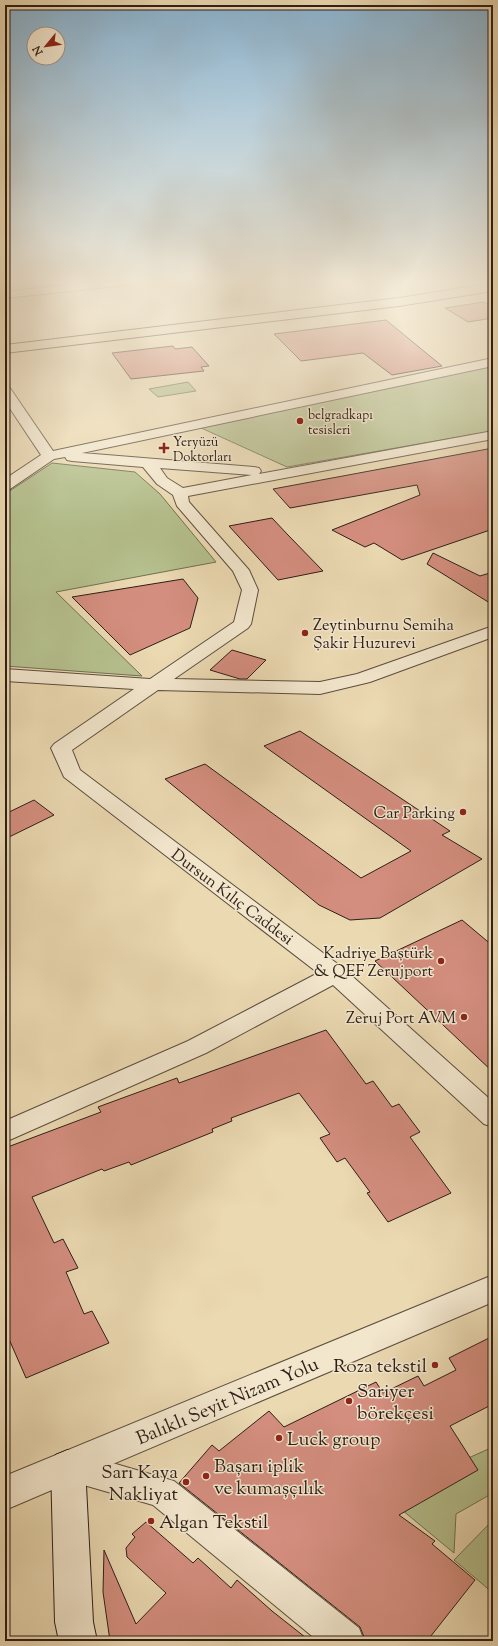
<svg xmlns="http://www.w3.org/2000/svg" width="498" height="1646" viewBox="0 0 498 1646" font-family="'Sorts Mill Goudy',serif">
<rect width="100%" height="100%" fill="#ebd9b2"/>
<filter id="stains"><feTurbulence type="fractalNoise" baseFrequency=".005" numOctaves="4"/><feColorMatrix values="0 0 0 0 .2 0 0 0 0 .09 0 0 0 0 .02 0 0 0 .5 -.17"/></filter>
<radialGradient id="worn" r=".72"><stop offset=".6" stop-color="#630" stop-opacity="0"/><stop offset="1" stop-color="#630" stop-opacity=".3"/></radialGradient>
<g fill="#b5c08e" stroke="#716f52">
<path d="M493,367v64l-206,36 -88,-40 254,-55z"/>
<path d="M188,382l8,9 -38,6 -9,-8z"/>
<path d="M52,463l83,9 25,22 56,68 -160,30 86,84 -137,-10v-172z"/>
<path d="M493,1447v46l-37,21 -2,39 -58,-48 30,-28z"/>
<path d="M493,1520v73l-39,-33z"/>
</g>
<g fill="#d48e7f" stroke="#2d1e17">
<path d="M484,302l9,5v11l-25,4 -23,-14z"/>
<path d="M386,320l56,46 -50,9 -29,-22 -62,8 -27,-27z"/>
<path d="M173,346l2,3 17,-2 17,19 -8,1 3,4 -73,8 -19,-26z"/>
<path d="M493,448v81l-91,31 -28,-17 -9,4 -33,-17 88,-35 -3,-10 -127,23 -17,-19z"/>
<path d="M272,518l16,17 35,36 -45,9 -49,-54z"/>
<path d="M433,553l47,23 13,-4v33l-66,-41z"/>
<path d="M183,579l15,19 -8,30 -60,27 -58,-58z"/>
<path d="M232,650l34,10 -19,19h-7l-30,-9z"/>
<path d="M300,731l150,100 -8,4 40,24 -102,59 -30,2 -31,-15 -154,-126 40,-15 156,114 50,-27 -147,-105z"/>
<path d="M34,800l20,15 -49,24v-25z"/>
<path d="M462,920l31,26v126l-118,-111z"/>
<path d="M326,1030l40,54 7,-3 19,26 7,-3 21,28 -10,5 41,56 -63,29 -21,-29 3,-1 -25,-34 -8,4 -17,-24 10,-4 -31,-41 -68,25 1,3 -20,8 1,3 -82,33 -2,-3 -25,9 -2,-2 -70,28 22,46 9,-4 15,29 -12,4 18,42 8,-3 17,32 -83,35 -21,-48v-182l96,-36 -3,-5 79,-29 2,5z"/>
<path d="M493,1336v68l-43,22 28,44 -79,45 36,26 -3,3 43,36 -48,61h-59l-4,-4 -4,-10 -181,-144 33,-38 7,6 50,-40 15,16 92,-45 7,11 35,-17 6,10 32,-16 -7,-12z"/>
<path d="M146,1522l47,41 5,-5 33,30 6,-8 35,31 38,30h-200l-7,-49 1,-42 32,74 30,-31 -39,-36 -1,-9 9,-11 -3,-3z"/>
</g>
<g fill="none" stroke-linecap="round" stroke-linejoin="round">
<defs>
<g id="minor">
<path d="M99,281h41l-5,3 -130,14v-6z"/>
<path d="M493,358v8l-411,87 172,14 5,1 2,3 -2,3 234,-43v8l-305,57 1,6 60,68 9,20 -7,34 -3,4 -74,51 146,3 37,-8 136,-48v11l-123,45 -50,12 -162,-4 -86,60 8,20 263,198 150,134v25l-9,-3 -151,-139 -127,68 -201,89v-21l183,-80 130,-68 -254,-196 -13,-29 3,-4 80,-55 -129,-8v-12l145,10 84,-57 8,-32 -9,-19 -56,-65 -4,-11 -16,-11 -14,-17 -71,-6 -5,-1 -2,-3 -11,2 -44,30 -5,1v-11l36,-24 -36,-54v-14l5,1 43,63zM160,468l92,7 -69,13 -16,-10z"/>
<path d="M68,1450l106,31 185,147 5,13h-46l-165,-136 -97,-28 -4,-11 4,-11z"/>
</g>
<path id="tertiary" d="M493,1275v27l-488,208v-34z"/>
<path id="secondary" d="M68,1450l12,5 5,11 8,156 4,19h-38l-4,-19 -4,-156 5,-11z"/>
<path id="primary" d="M493,283v8l-94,15 -394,47v-8l394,-47z"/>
</defs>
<use href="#minor" stroke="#5c4d3e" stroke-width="2"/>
<use href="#tertiary" stroke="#5c4d3e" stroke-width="2"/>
<use href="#secondary" stroke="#2d1e17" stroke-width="2"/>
<use href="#primary" stroke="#2d1e17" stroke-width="2"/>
<use href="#minor" fill="#f2e6cd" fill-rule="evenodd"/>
<use href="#tertiary" fill="#f2e6cd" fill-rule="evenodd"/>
<use href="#secondary" fill="#f2e6cd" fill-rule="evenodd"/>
<use href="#primary" fill="#ebd9b2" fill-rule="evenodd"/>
</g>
<linearGradient id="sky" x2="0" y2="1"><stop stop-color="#8ab5d4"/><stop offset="0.55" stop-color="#f6eedc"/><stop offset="1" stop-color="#f6eedc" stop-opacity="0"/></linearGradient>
<rect width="498" height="512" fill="url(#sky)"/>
<g fill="#8f2418" stroke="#f2e6cd" stroke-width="1.5">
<circle cx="300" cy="421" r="4"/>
<path d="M162 442h4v4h4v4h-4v4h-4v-4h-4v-4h4z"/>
<circle cx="305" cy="633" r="4"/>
<circle cx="463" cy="812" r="4"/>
<circle cx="441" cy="961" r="4"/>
<circle cx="464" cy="1017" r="4"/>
<circle cx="435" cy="1365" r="4"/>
<circle cx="349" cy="1401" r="4"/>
<circle cx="279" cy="1438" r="4"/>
<circle cx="206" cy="1476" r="4"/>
<circle cx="186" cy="1482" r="4"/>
<circle cx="151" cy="1521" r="4"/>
</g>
<g text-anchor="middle" stroke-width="3" stroke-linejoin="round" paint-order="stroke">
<g font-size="13" fill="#2d1e17" stroke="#f2e6cd" text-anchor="start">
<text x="308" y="419">belgradkapı<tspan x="308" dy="15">tesisleri</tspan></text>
<text x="173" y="446">Yeryüzü<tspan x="173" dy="15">Doktorları</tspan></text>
</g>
<g font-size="16" fill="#2d1e17" stroke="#f2e6cd" text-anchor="end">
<text x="313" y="630" text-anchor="start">Zeytinburnu Semiha<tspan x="313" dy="18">Şakir Huzurevi</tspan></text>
<text x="455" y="818">Car Parking</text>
<text x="433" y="958">Kadriye Baştürk<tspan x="433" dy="18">&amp; QEF Zerujport</tspan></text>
<text x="456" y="1023">Zeruj Port AVM</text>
</g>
<g font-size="16" fill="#2d1e17" stroke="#f2e6cd">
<text transform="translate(233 896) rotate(37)" y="6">Dursun Kılıç Caddesi</text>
</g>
<g font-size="19" fill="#2d1e17" stroke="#f2e6cd" text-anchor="start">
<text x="427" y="1372" text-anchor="end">Roza tekstil</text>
<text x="357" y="1397">Sariyer<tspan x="357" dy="22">börekçesi</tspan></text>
<text x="287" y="1445">Luck group</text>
<text x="214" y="1472">Başarı iplik<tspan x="214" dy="22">ve kumaşçılık</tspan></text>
<text x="178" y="1478" text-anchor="end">Sarı Kaya<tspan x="178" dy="22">Nakliyat</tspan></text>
<text x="159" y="1528">Algan Tekstil</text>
</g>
<g font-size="19" fill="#2d1e17" stroke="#f2e6cd">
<text transform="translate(227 1400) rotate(-23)" y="7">Balıklı Seyit Nizam Yolu</text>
</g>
</g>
<rect width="498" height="1646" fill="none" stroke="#ebd9b2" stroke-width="20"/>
<rect x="6" y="6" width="486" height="1634" fill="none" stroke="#2d1e17" stroke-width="2"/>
<rect x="10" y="10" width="478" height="1626" fill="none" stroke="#2d1e17"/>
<g transform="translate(46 46) rotate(241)"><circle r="19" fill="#f2e6cd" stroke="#a39684"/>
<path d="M0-3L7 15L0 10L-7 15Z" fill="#8f2418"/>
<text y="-6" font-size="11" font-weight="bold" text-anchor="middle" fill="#2d1e17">N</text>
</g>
<rect width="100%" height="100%" filter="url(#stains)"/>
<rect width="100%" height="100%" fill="url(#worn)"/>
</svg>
